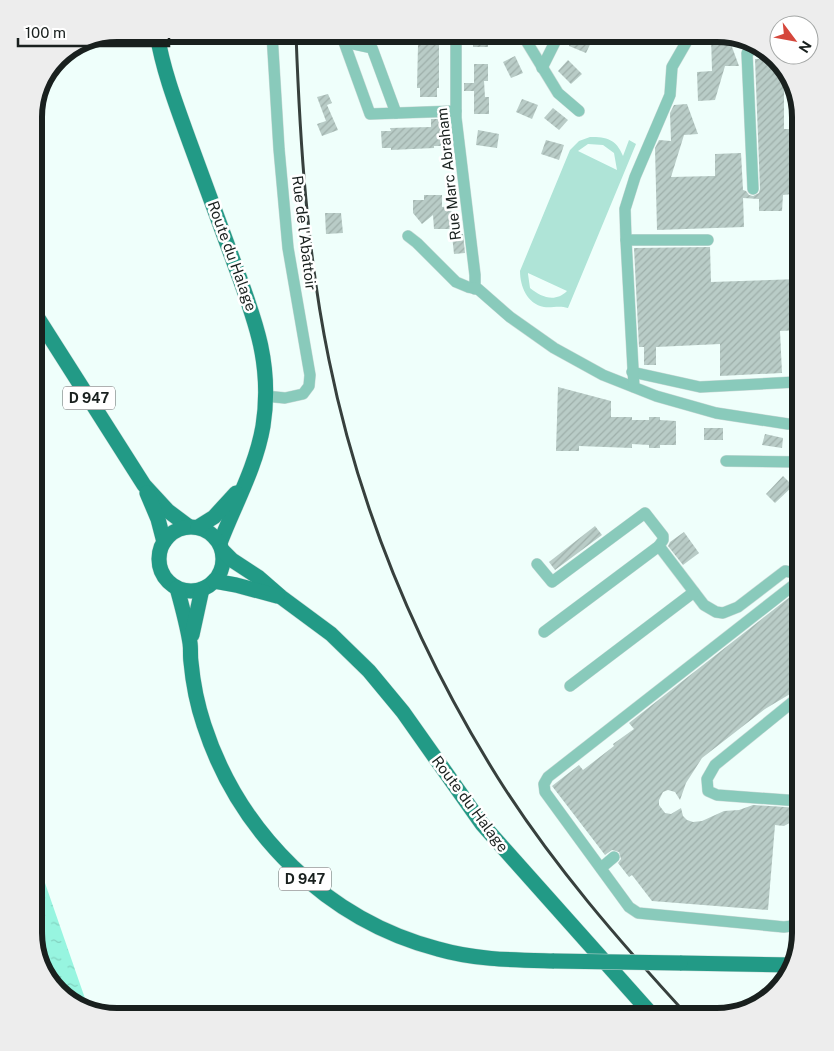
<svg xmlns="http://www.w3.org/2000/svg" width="834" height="1051" viewBox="0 0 834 1051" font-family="'Public Sans',sans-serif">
<defs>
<pattern id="water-ripples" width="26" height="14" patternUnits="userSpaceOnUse" patternTransform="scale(1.25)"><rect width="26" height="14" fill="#97f5e0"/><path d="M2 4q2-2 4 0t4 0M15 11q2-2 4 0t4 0" fill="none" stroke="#82d2c0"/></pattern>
<pattern id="building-hatch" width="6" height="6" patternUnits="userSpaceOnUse" patternTransform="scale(1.25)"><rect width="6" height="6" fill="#b9ccc7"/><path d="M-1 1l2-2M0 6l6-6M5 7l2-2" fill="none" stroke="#9eafaa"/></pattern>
</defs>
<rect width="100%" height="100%" fill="#effffb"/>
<path fill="#afe4d7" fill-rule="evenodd" d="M590,137c17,0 26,2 33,19l6,-16 7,4 -68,164c-9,-3 -15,0 -24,-1 -17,-3 -24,-21 -24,-36l50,-121 9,-9zM588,144l15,1 11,8 3,17 -39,-19zM528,274v-1l39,18c-12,12 -26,6 -37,-3z"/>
<path fill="url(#water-ripples)" d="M34,854l2,3 53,153 -13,-4 -28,-26 -14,-46z"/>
<g fill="url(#building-hatch)">
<rect x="473" y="34" width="15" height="13"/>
<path d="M574,34h16l-1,4 6,-4 -9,19 -17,-7z"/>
<path d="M420,35l17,1v9h2v43h-2v9h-17v-9h-3l1,-43h2z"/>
<path d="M711,36h17l11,30h-14l-10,34 -17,1 -1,-29 15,-1z"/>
<path d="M515,56l8,17 -12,5 -8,-16z"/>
<path d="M755,59h18l11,10v60h6l2,65 -9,1 -1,16h-23v-12l-16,-1 1,29 -87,3 -2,-82 4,-8 12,1 -1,-28 4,-8 13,-1 11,30 -14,1 -13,42 44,-1v-22l26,-1 2,37 3,1 3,4 4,1 6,-3 1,-4z"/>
<path d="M568,60l14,14 -11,10 -13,-13z"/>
<path d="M474,64h14v17h-4l1,16h4v17h-15v-23h-10v-8h10z"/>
<path d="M328,94l4,9 -5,2 11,25 -16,6 -5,-12 9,-3 -9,-24z"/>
<path d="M522,99l16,6 -6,14 -16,-7z"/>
<path d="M553,108l15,12 -9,10 -15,-12z"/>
<path d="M431,119h11l2,27h-10v2l-43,2v-2h-9l-1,-17h10l-1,-3 41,-1z"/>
<path d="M478,130l21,4 -2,14 -21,-3z"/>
<path d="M546,140l18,5 -5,15 -18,-6z"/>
<path d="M424,195h18v12l9,-1 2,23h-19l-1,-14 -11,9 -9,-11v-13h11z"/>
<path d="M325,213h16l2,20 -17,1z"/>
<path d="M463,234l2,19 -11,1 -2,-19z"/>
<path d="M710,247l1,35 89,-3v51l-20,1 2,42 -62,3v-32l-64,3v18h-12v-18h-5l-5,-99z"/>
<path d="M558,387l53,14v16h21v3h17v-3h11v3l16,1v24h-16v3h-11v-3l-17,-1v4l-53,-2v5h-23z"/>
<rect x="704" y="428" width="19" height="12"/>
<path d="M765,434l18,4 -1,10 -20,-3z"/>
<path d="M783,476l10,10 -18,17 -9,-9z"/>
<path d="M595,526l7,9 -47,35 -6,-8z"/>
<path d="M684,532l15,21 -16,12 -15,-19 2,-4z"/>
<path d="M800,589v99l-35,21 -63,49 -16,25 -6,17 -5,-8 -7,-2 -5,2 -4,8v5l6,8 6,1 10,-6 2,8 4,4 6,2 9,-1 22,-10 15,-1 14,-5 47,3v9l-16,9 -9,-1 -7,85 -116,-9 -20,-26 -3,2 -11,-14 3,-4 -2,-7 -7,-2 -7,5 -53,-69 27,-21 4,5 31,-24 -1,-2 21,-15 -5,-6z"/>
<path d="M794,841h6v60l-11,-1z"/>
</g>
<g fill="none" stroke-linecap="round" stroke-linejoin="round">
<defs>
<g id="minor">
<path d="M343,34l1,8 26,72 86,-3"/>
<path d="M456,34v84l19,157v14"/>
<path d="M522,34l36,59 21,18"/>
<path d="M344,42l28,6 24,65"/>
<path d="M542,68l17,-34"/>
<path d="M753,189l-6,-136 12,-8"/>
<path d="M408,236l9,7 39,39 12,5 10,2 32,28 44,31 49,27 53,21 60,17 72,11h12"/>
<path d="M626,240l-1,-31 10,-32 35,-82 2,-28 19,-33"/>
<path d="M632,372l68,15 96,-5"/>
<path d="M634,387l-8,-147h82"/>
<path d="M265,396l20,2 18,-4 6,-8 1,-11 -22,-127 -9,-99 -7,-115"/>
<path d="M726,461l74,1"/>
<path d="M537,564l15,18 93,-69 18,23v4l-4,6 45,59 12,7 7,1 15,-6 47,-36 15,3"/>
<path d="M544,632l115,-86"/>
<path d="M570,686l124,-94"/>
<path d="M800,801l-83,-6 -9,-4 -1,-12 8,-14 85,-69"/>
<path d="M601,868l13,-11"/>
<path d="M800,925l-16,2 -146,-14 -9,-6 -84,-115 -1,-8 4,-7 252,-197"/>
</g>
<g id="major">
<path d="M157,34c6,37 20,73 33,109 14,39 29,78 43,117 21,57 40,103 30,166 -7,41 -28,78 -43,117"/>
<path d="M34,312l110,173 24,26 20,15"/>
<path d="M147,493l11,26 6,23"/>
<circle cx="191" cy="559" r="32"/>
<path d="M198,527l16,-10 22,-24"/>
<path d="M223,551l9,9 26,17 23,20 50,37 38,37 34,41 79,112 172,193"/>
<path d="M214,581l22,4 41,11"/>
<path d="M177,588c5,18 10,36 13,55 1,6 0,13 1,19 2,22 6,42 13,63 35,108 123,195 234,224 38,11 77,11 116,12"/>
<path d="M192,635l10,-46"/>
<path d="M680,963l112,2"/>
</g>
</defs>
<use href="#minor" stroke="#cddbd8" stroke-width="12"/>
<use href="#major" stroke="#cddbd8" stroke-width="16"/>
<use href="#minor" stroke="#89cabb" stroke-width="11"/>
<use href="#major" stroke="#229a86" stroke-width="15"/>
<path stroke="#37403d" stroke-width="3" d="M296,34c4,109 11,219 33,326 30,148 89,290 169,418 54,86 122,164 191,239"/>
<defs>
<path id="major-bridge" d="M554,961l126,2"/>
</defs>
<use href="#major-bridge" stroke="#cddbd8" stroke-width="16" stroke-linecap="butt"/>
<use href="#major-bridge" stroke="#229a86" stroke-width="15"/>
</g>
<g text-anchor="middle" stroke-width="5" stroke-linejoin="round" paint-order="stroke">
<g fill="#fff" stroke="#5e6362" stroke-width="1">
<rect x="63" y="386.5" width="52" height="23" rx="4"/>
<rect x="279" y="867.5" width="52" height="23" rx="4"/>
</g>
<g font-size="14" font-weight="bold" fill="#19201e">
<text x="89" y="403">D 947</text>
<text x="305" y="884">D 947</text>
</g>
<g font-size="15" fill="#19201e" stroke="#fff">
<text transform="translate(449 174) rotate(-96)" y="5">Rue Marc Abraham</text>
<text transform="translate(304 233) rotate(83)" y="5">Rue de l'Abattoir</text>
<text transform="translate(232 256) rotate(70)" y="5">Route du Halage</text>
<text transform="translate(470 804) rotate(53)" y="5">Route du Halage</text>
</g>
</g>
<path d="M0 0H834V1051H0ZM117 42H717A75 75 0 0 1 792 117V933A75 75 0 0 1 717 1008H117A75 75 0 0 1 42 933V117A75 75 0 0 1 117 42Z" fill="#ededed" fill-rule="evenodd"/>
<path fill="none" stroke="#19201e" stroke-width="6" d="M117 42H717A75 75 0 0 1 792 117V933A75 75 0 0 1 717 1008H117A75 75 0 0 1 42 933V117A75 75 0 0 1 117 42Z"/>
<g transform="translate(794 40) rotate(122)"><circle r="24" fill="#ffffff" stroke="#a3a6a5"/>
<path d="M0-4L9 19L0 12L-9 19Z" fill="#d5473c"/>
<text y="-8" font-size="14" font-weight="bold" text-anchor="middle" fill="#19201e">N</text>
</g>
<path d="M18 38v8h151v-8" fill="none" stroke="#19201e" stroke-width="2.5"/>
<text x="25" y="38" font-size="15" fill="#19201e" stroke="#ffffff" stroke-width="4" paint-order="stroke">100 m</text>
</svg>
